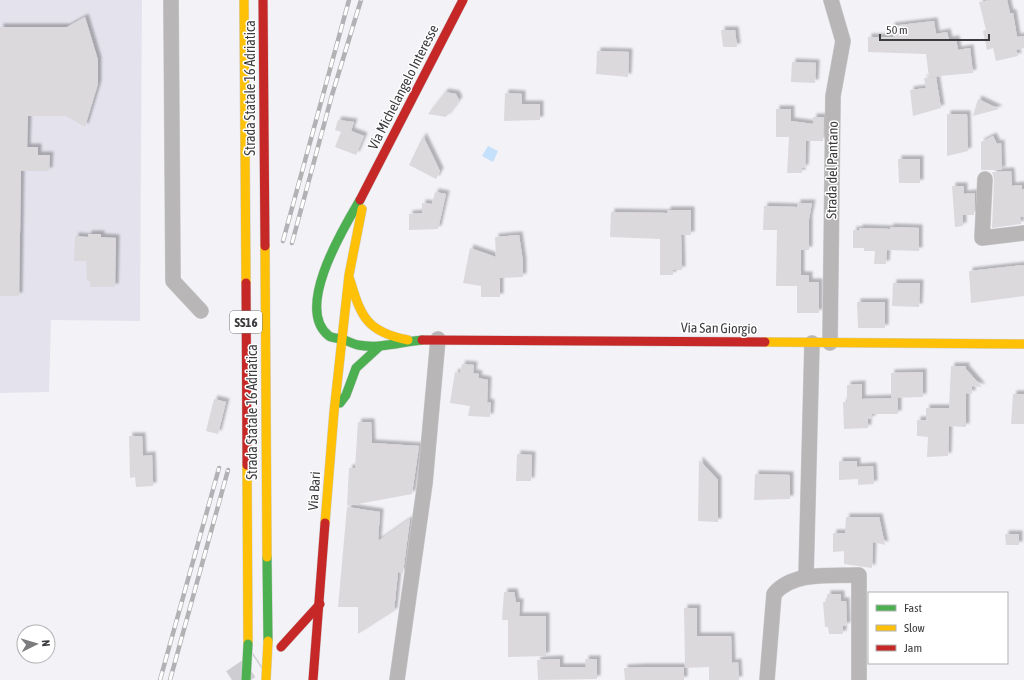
<svg xmlns="http://www.w3.org/2000/svg" width="1024" height="680" viewBox="0 0 1024 680" font-family="'Asap Condensed',sans-serif">
<defs>
<filter id="shadow"><feDropShadow dx="3.5" dy="-3.5" stdDeviation="1" flood-color="#0004"/></filter>
</defs>
<rect width="100%" height="100%" fill="#f3f2f7"/>
<path fill="#e4e3ed" d="M0,0h142l-2,321 -89,-1 -2,72 -49,1z"/>
<path fill="#c5e0fa" d="M488,146l10,5 -5,11 -11,-6z"/>
<g fill="#dbd9dc" filter="url(#shadow)">
<path d="M991,0h16l3,13h3l4,24 7,-1v12l-8,2 2,6 -22,5 -3,-13 -6,2 -4,-19 3,-1 -7,-28z"/>
<path d="M85,17l13,43v24l-13,43 -19,-11h-38l-1,31h11v8h12l-1,16h-28l-2,125h-19v-269h67z"/>
<path d="M934,21l2,13 11,-2 2,8 7,-1 2,11 12,-2 3,25 -44,4 -3,-23 -58,-2v-15h26l-3,-11z"/>
<path d="M721,30h14l2,17h-14z"/>
<path d="M597,51l32,1 -1,25 -32,-3z"/>
<path d="M792,62l24,1 -1,20 -24,-1z"/>
<path d="M936,77l5,31 -28,8 -3,-26 16,-2 -2,-10z"/>
<path d="M445,92l11,2 3,6 -13,17 -18,-3z"/>
<path d="M505,93l17,1v10h18v16l-36,1z"/>
<path d="M978,99l21,10 -26,7z"/>
<path d="M776,109h15v12l22,3v-7h11l-1,24h-17l-1,27h-3v5h-15l2,-36h-13z"/>
<path d="M947,114h20l1,37 -21,5z"/>
<path d="M338,120l16,2 -3,9 13,5 -8,19 -21,-8 6,-15 -6,-2z"/>
<path d="M423,136l17,35 -4,8 -27,-14z"/>
<path d="M993,136l4,8 4,-1 1,27h-21v-28z"/>
<path d="M898,159h22v24h-21z"/>
<path d="M1011,171l1,15 10,-1v5l2,-1v27l-4,1 1,7 -29,4 2,-49 -2,-7z"/>
<path d="M952,186h12v8l11,-1 -1,22h-11v11l-8,1z"/>
<path d="M435,192l11,2 -8,35 -29,1v-16l13,-1v-10l10,1z"/>
<path d="M797,203h15l-3,16v31h-8v25h8v7h10v31h-22v-27h-21l1,-56h-14l1,-24 33,1z"/>
<path d="M667,210h24v25h-10l1,35h-9v5h-13v-36l-50,-2 1,-25 56,1z"/>
<path d="M890,227l29,1v23l-32,-1 -1,14h-12l1,-13h-11v-3h-11v-18h6v-2l31,1z"/>
<path d="M88,234h13v3l15,1 -1,49h-25v-6h-3l-1,-20h-12l1,-25 13,1z"/>
<path d="M519,235l4,27v15l-23,1v19h-19v-11l-18,-3 7,-35 26,9 -1,-20z"/>
<path d="M1024,265v31l-53,7 -2,-32z"/>
<path d="M893,283h27l-1,24 -27,-1z"/>
<path d="M857,302h28v26h-27z"/>
<path d="M462,364l12,1 -1,8 6,1 -1,4 10,2 -1,22 4,1 -1,14 -22,-1 2,-10 -20,-3 5,-31 5,1z"/>
<path d="M951,366h15v3l16,18 -10,-1v8l-6,-1v34l-17,-1 -1,30 -21,1 1,-20 -11,-1v-16h9v-12h23z"/>
<path d="M923,372v25l-32,1v-25z"/>
<path d="M862,384v15l36,-1v16h-26v5h-4v9l-24,1 -1,-27h4v-17z"/>
<path d="M1013,394h11v30h-13z"/>
<path d="M214,399l12,3 -8,32 -12,-3z"/>
<path d="M358,422h13l1,21 47,3 -7,48 -65,12 2,-38h6z"/>
<path d="M129,436h13l1,20 9,-1 1,31 -17,1 -1,-10 -5,1z"/>
<path d="M517,454l15,1 -1,26h-15z"/>
<path d="M699,460l19,20v42l-20,-1z"/>
<path d="M839,461h18v6l16,-1 1,18 -16,1v-6l-19,1z"/>
<path d="M755,474l35,1v24l-36,1z"/>
<path d="M347,507l33,5 -2,29 32,-22 -7,54 -5,-1 -4,39 -36,23v-27h-20z"/>
<path d="M846,517h33l6,28 -12,-3 -1,26 -28,-4v-13l-11,1v-19h12z"/>
<path d="M1005,534h14v11h-13z"/>
<path d="M504,592h10l2,10h4l-1,14h27v40l-38,1v-37h-6z"/>
<path d="M827,594h14v7h5l1,25h-4v8h-14l-1,-7h-3l-2,-25h4z"/>
<path d="M684,608h13v28h34l1,27 6,-1 1,18h-30v-13l-24,1z"/>
<path d="M560,659v8h26l-1,-8h12v20l-59,1 -1,-20z"/>
<path d="M643,667h41v13h-59l-1,-12z"/>
</g>
<g fill="none" stroke-linecap="round" stroke-linejoin="round">
<path stroke="#ceced2" stroke-width="21" stroke-dasharray="21 10" stroke-linecap="butt" d="M232,680l27,-18"/>
<defs>
<g id="street">
<path d="M171,0l2,281 28,30"/>
<path d="M985,179l-3,59 42,-5"/>
<path d="M830,343l3,-247 10,-55 -12,-41"/>
<path d="M806,577l6,-234"/>
<path d="M397,680l28,-197 13,-144"/>
<path d="M767,680l7,-86c19,-23 58,-18 85,-19v105"/>
</g>
<g id="fast">
<path d="M360,200c-17,29 -66,109 -31,136 3,2 8,2 12,3 6,1 11,5 17,6 21,4 43,-3 64,-5"/>
<path d="M340,403l6,-8 10,-27 24,-22"/>
<path d="M267,557l1,84"/>
</g>
<g id="slow">
<path d="M244,0l2,283"/>
<path d="M265,246l2,311"/>
<path d="M350,280c11,37 17,52 58,60"/>
<path d="M765,342l259,2"/>
<path d="M247,465l1,179"/>
<path d="M325,523l9,-111 15,-137 13,-66"/>
</g>
<g id="jam">
<path d="M263,0l2,246"/>
<path d="M360,200l103,-200"/>
<path d="M246,283l1,182"/>
<path d="M422,340l343,2"/>
<path d="M281,647l39,-43"/>
<path d="M313,680l12,-157"/>
</g>
</defs>
<use href="#street" stroke="#cfced1" stroke-width="16"/>
<use href="#fast" stroke="#cfced1" stroke-width="10"/>
<use href="#slow" stroke="#cfced1" stroke-width="10"/>
<use href="#jam" stroke="#cfced1" stroke-width="10"/>
<use href="#street" stroke="#b8b6b6" stroke-width="15"/>
<use href="#fast" stroke="#4caf50" stroke-width="9"/>
<use href="#slow" stroke="#ffc107" stroke-width="9"/>
<use href="#jam" stroke="#c62828" stroke-width="9"/>
<defs>
<g id="rail">
<path d="M283,241l66,-241"/>
<path d="M292,243l40,-148 29,-95"/>
<path d="M160,680l59,-212"/>
<path d="M170,680l58,-210"/>
</g>
</defs>
<use href="#rail" stroke="#b2b1b3" stroke-width="4.5"/>
<use href="#rail" stroke="#fff" stroke-width="3" stroke-dasharray="9" stroke-linecap="butt"/>
<defs>
<path id="fast-bridge" d="M246,680l2,-36"/>
<path id="slow-bridge" d="M266,680l2,-39"/>
</defs>
<use href="#fast-bridge" stroke="#cfced1" stroke-width="10" stroke-linecap="butt"/>
<use href="#slow-bridge" stroke="#cfced1" stroke-width="10" stroke-linecap="butt"/>
<use href="#fast-bridge" stroke="#4caf50" stroke-width="9"/>
<use href="#slow-bridge" stroke="#ffc107" stroke-width="9"/>
</g>
<g text-anchor="middle" stroke-width="3" stroke-linejoin="round" paint-order="stroke">
<rect fill="#fff" stroke="#767679" stroke-width="1" x="230" y="311" width="32" height="22" rx="3"/>
<g font-size="13" font-weight="bold" fill="#3c3c3f">
<text x="246" y="327">SS16</text>
</g>
<g font-size="14" fill="#3c3c3f" stroke="#fff">
<text transform="translate(403 87) rotate(-63)" y="5">Via Michelangelo Interesse</text>
<text transform="translate(250 88) rotate(-90)" y="5">Strada Statale 16 Adriatica</text>
<text transform="translate(832 170) rotate(-89)" y="5">Strada del Pantano</text>
<text transform="translate(719 328) rotate(1)" y="5">Via San Giorgio</text>
<text transform="translate(252 412) rotate(-90)" y="5">Strada Statale 16 Adriatica</text>
<text transform="translate(314 491) rotate(-86)" y="5">Via Bari</text>
</g>
</g>
<rect x="868" y="592" width="140" height="72" fill="#ffffff" stroke="#b1b1b2"/>
<rect x="876" y="605" width="20" height="6" fill="#4caf50" stroke="#b1b1b2"/>
<text x="904" y="612" font-size="12" fill="#3c3c3f">Fast</text>
<rect x="876" y="625" width="20" height="6" fill="#ffc107" stroke="#b1b1b2"/>
<text x="904" y="632" font-size="12" fill="#3c3c3f">Slow</text>
<rect x="876" y="645" width="20" height="6" fill="#c62828" stroke="#b1b1b2"/>
<text x="904" y="652" font-size="12" fill="#3c3c3f">Jam</text>
<g transform="translate(36 644) rotate(85)"><circle r="19" fill="#ffffff" stroke="#b1b1b2"/>
<path d="M0-3L7 15L0 10L-7 15Z" fill="#7c7c7f"/>
<text y="-6" font-size="11" font-weight="bold" text-anchor="middle" fill="#3c3c3f">N</text>
</g>
<path d="M880 34v6h109v-6" fill="none" stroke="#3c3c3f" stroke-width="2"/>
<text x="886" y="34" font-size="12" fill="#3c3c3f" stroke="#ffffff" stroke-width="3" paint-order="stroke">50 m</text>
</svg>
